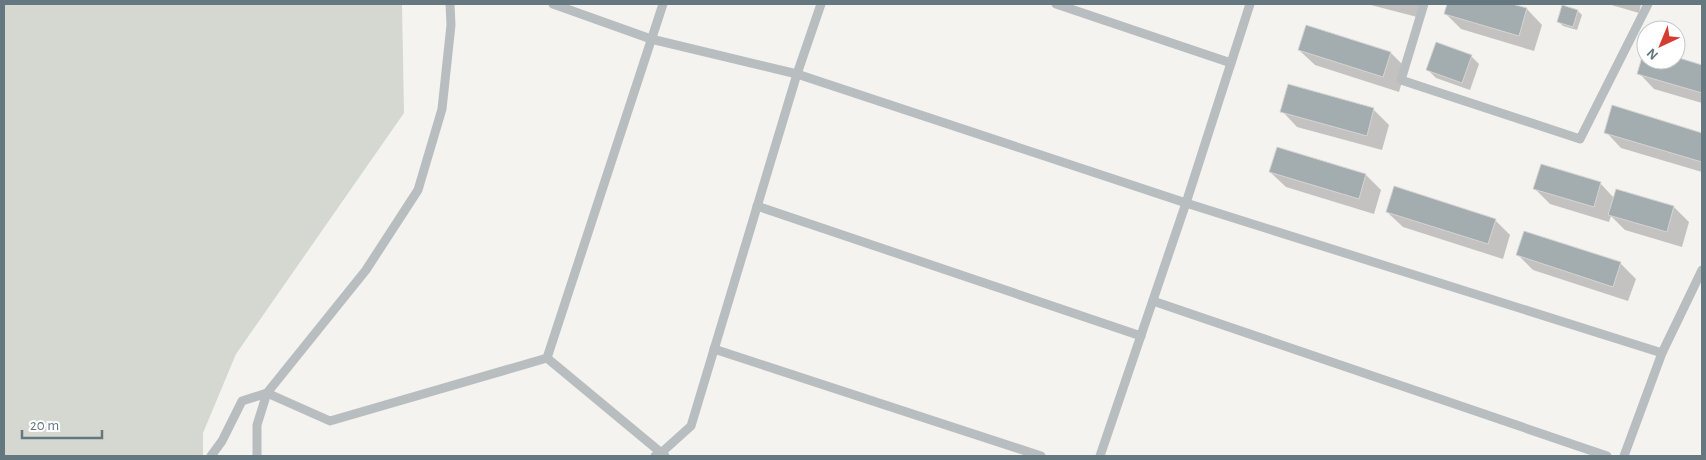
<svg xmlns="http://www.w3.org/2000/svg" width="1706" height="460" viewBox="0 0 1706 460" font-family="'Alegreya Sans',sans-serif">
<rect width="100%" height="100%" fill="#f4f3f0"/>
<path fill="#d4d8d0" d="M4,4h398l2,109 -168,241 -33,79v23h-199z"/>
<g fill="#0003">
<path d="M1367,4h58l-4,14z"/>
<path d="M1448,4h60l19,5 15,16 -8,26 -73,-22 -15,-15z"/>
<path d="M1608,4h33l-2,9z"/>
<path d="M1578,11l4,4 -5,15 -14,-4 -4,-4z"/>
<path d="M1307,26l84,27 15,15 -7,24 -84,-27 -16,-15z"/>
<path d="M1646,50v10h30v-2l26,8v37l-48,-14 -15,-16z"/>
<path d="M1471,56l8,8 -9,26 -34,-12 -8,-8z"/>
<path d="M1288,86l86,24 15,15 -7,25 -85,-23 -15,-16z"/>
<path d="M1613,107l89,27v38l-81,-24 -15,-16z"/>
<path d="M1277,148l89,27 15,15 -7,24 -88,-27 -16,-15z"/>
<path d="M1600,183l14,15 60,9 15,15 -7,25 -57,-17 -14,-14 -2,6 -59,-18 -16,-16z"/>
<path d="M1387,212l108,8 15,15 -7,24 -100,-32z"/>
<path d="M1518,255l102,8 16,16 -8,22 -95,-31z"/>
</g>
<g fill="#a3acaf" stroke="#d5d5d3">
<path d="M1447,4h65l15,4 -8,28 -75,-22z"/>
<path d="M1562,5l16,5 -5,17 -16,-5z"/>
<path d="M1306,25l85,27 -8,25 -85,-27z"/>
<path d="M1436,42l36,13 -10,28 -36,-13z"/>
<path d="M1645,47l1,13h30v-3l26,8v28l-65,-19z"/>
<path d="M1288,84l86,24 -7,28 -87,-24z"/>
<path d="M1612,105l90,28v29l-98,-29z"/>
<path d="M1277,147l89,27 -7,25 -90,-27z"/>
<path d="M1541,164l60,18 -7,25 -61,-18z"/>
<path d="M1394,186l102,33 -8,25 -102,-32z"/>
<path d="M1616,189l58,17 -7,26 -59,-17z"/>
<path d="M1524,231l97,31 -8,25 -97,-32z"/>
</g>
<g fill="none" stroke-linecap="round" stroke-linejoin="round">
<g stroke="#b8bec0" stroke-width="9">
<path d="M553,4l98,35 146,35 389,129 476,150"/>
<path d="M1056,4l175,59"/>
<path d="M1424,4l-23,76 179,59 68,-135"/>
<path d="M757,206l384,130"/>
<path d="M1153,301l454,155"/>
<path d="M714,349l327,107"/>
<path d="M547,358l118,98"/>
<path d="M211,456l11,-15 20,-40 25,-8 63,28 217,-63 116,-354"/>
<path d="M257,456v-31l10,-32 99,-123 52,-80 24,-81 9,-84 -1,-21"/>
<path d="M655,456l6,-3 30,-27 106,-352 24,-70"/>
<path d="M1100,456l86,-253 64,-199"/>
<path d="M1624,456l38,-103 40,-83"/>
</g>
</g>
<rect width="1706" height="460" fill="none" stroke="#65787f" stroke-width="10"/>
<g transform="translate(1661 45) rotate(224)"><circle r="24" fill="#ffffff" stroke="#c1c9cc"/>
<path d="M0-4L9 19L0 12L-9 19Z" fill="#d43c31"/>
<text y="-8" font-size="14" font-weight="bold" text-anchor="middle" fill="#65787f">N</text>
</g>
<path d="M22 430v8h80v-8" fill="none" stroke="#65787f" stroke-width="2.5"/>
<text x="30" y="430" font-size="15" fill="#65787f" stroke="#ffffff" stroke-width="4" paint-order="stroke">20 m</text>
</svg>
